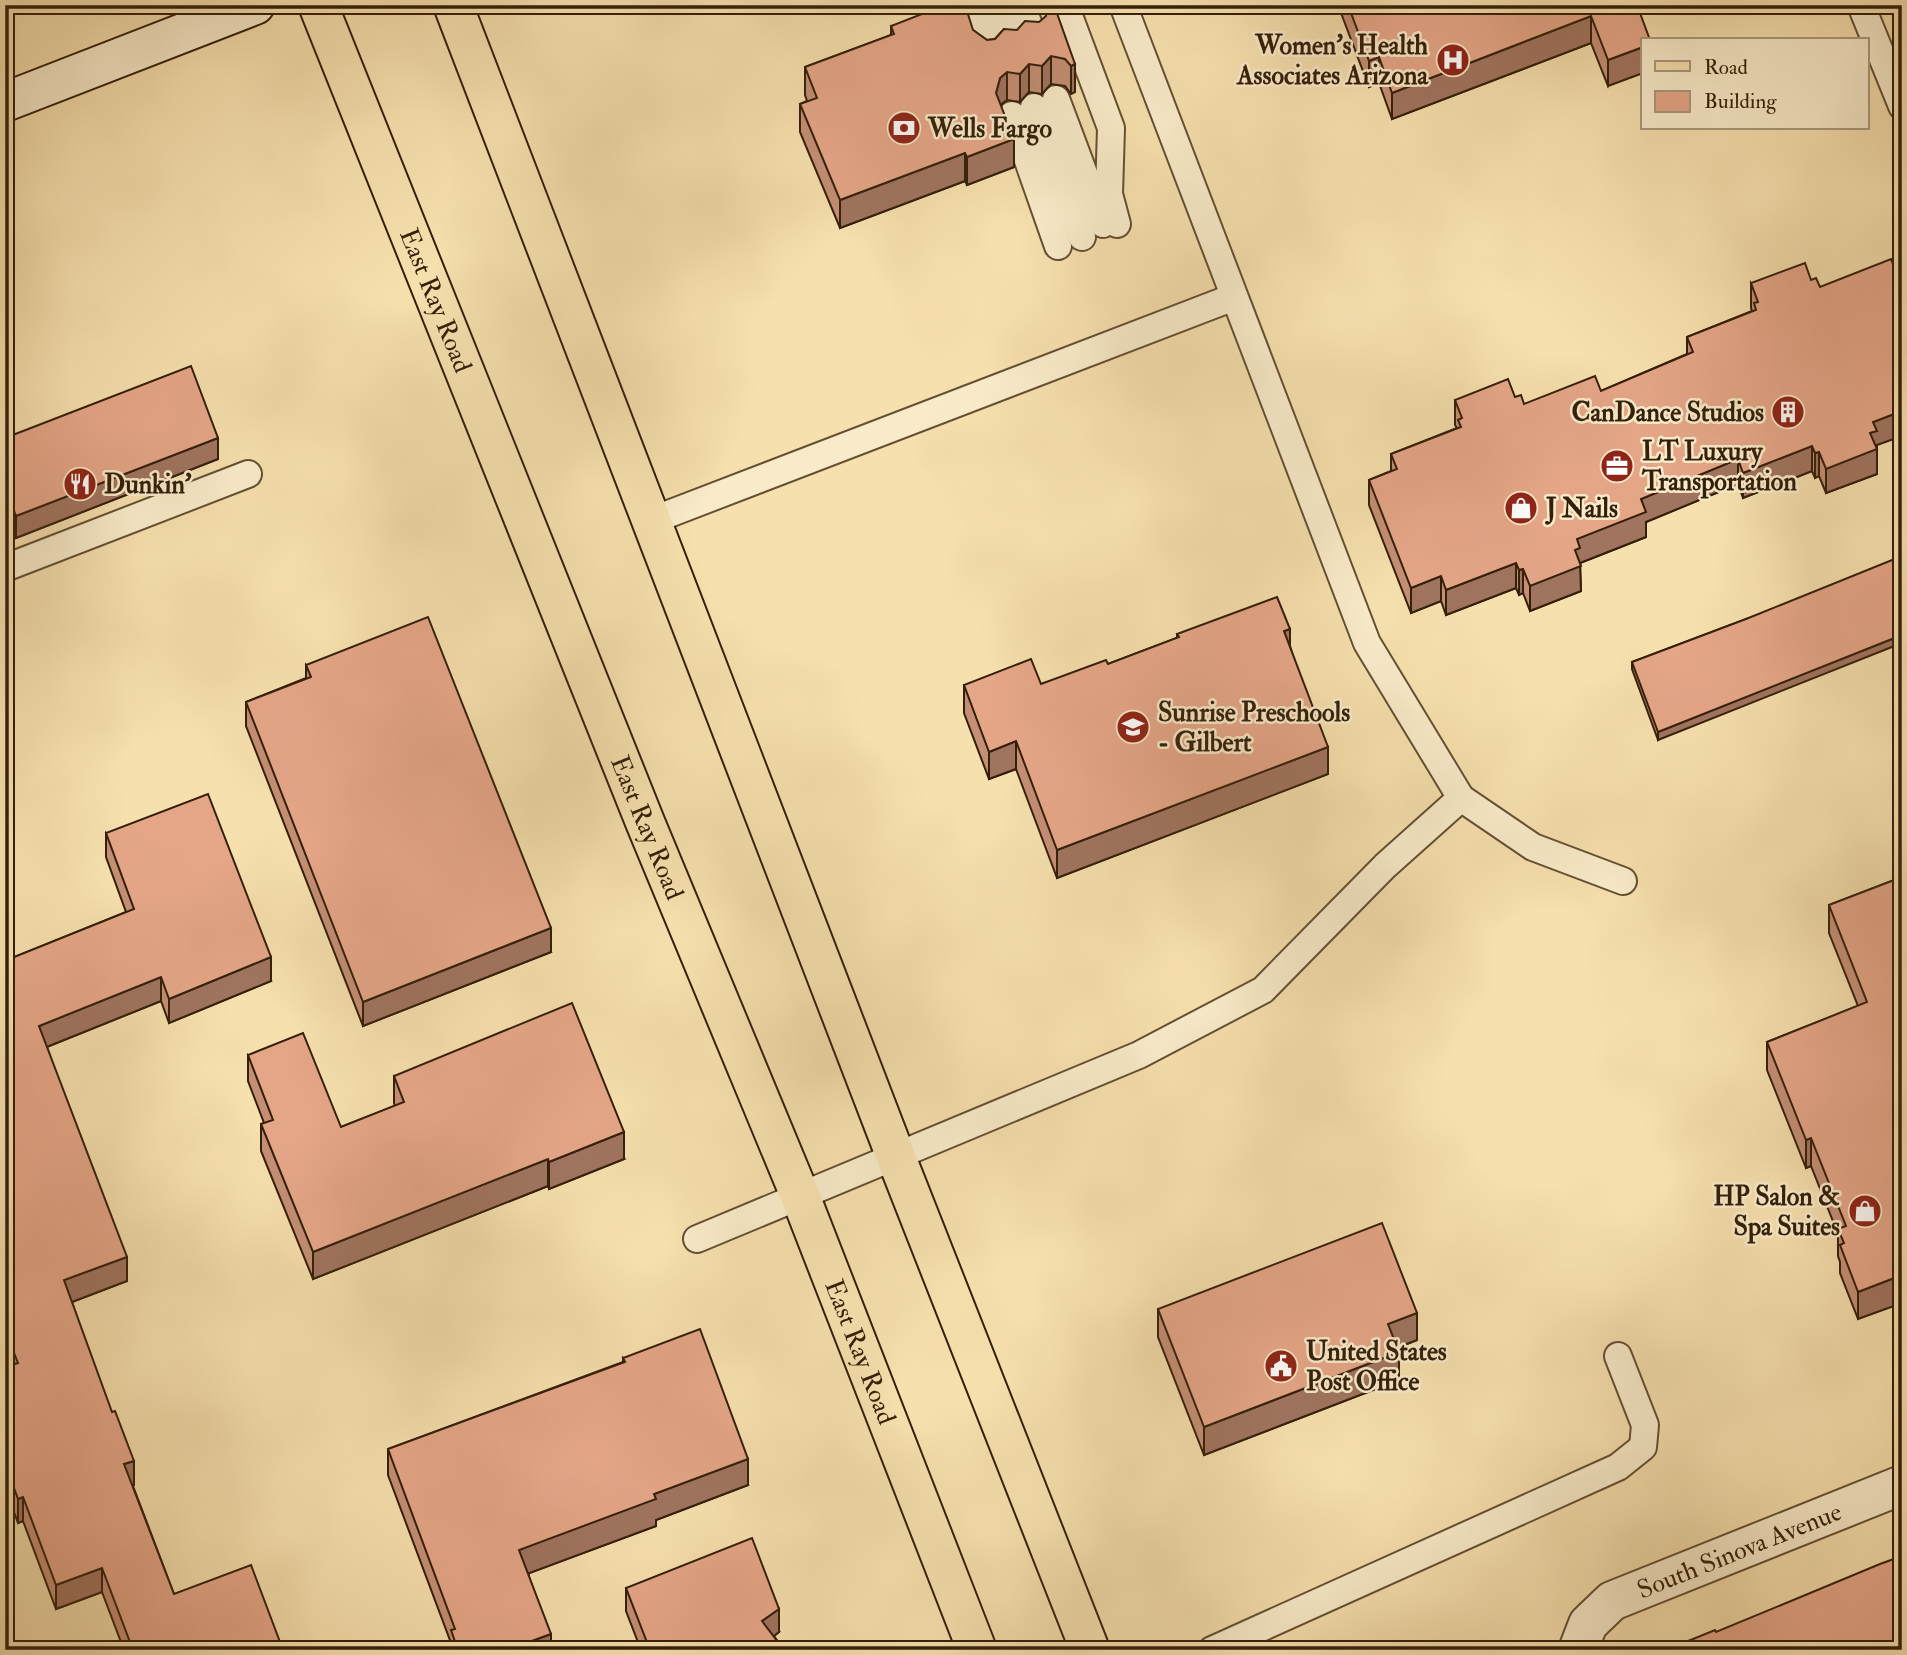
<svg xmlns="http://www.w3.org/2000/svg" width="1907" height="1655" viewBox="0 0 1907 1655" font-family="'IM FELL Double Pica',serif">
<rect width="100%" height="100%" fill="#f6e0ae"/>
<filter id="stains"><feTurbulence type="fractalNoise" baseFrequency=".00286" numOctaves="4"/><feColorMatrix values="0 0 0 0 .2 0 0 0 0 .09 0 0 0 0 .02 0 0 0 .5 -.17"/></filter>
<radialGradient id="worn" r=".72"><stop offset=".6" stop-color="#630" stop-opacity="0"/><stop offset="1" stop-color="#630" stop-opacity=".3"/></radialGradient>
<g fill="none" stroke-linecap="round" stroke-linejoin="round">
<defs>
<g id="lane">
<path d="M971,5l18,47"/>
<path d="M997,5l14,38"/>
<path d="M1021,5l12,30"/>
<path d="M1065,5l46,123 -2,66 8,30"/>
<path d="M1123,5l244,638 94,155 72,49 90,34"/>
<path d="M1861,5l41,101"/>
<path d="M1056,99l47,125"/>
<path d="M1034,107l48,130"/>
<path d="M1012,115l46,131"/>
<path d="M653,520l581,-223"/>
<path d="M5,568l243,-94"/>
<path d="M697,1239l442,-184 124,-65 122,-124 76,-68"/>
<path d="M1212,1650l406,-183 25,-20 2,-22 -27,-69"/>
</g>
<g id="street">
<path id="s1" d="M1578,1650l10,-26 24,-23 290,-116"/>
</g>
<path id="secondary" d="M5,102l250,-97"/>
<g id="primary">
<path id="s2" d="M318,5l327,817 156,376 176,452"/>
<path d="M453,5l443,1152 194,493"/>
</g>
</defs>
<use href="#lane" stroke="#644f33" stroke-width="30"/>
<use href="#street" stroke="#644f33" stroke-width="42"/>
<use href="#secondary" stroke="#341f0a" stroke-width="42"/>
<use href="#primary" stroke="#341f0a" stroke-width="42"/>
<use href="#lane" stroke="#f9ebca" stroke-width="26"/>
<use href="#street" stroke="#f9ebca" stroke-width="38"/>
<use href="#secondary" stroke="#f9ebca" stroke-width="38"/>
<use href="#primary" stroke="#f6e0ae" stroke-width="38"/>
</g>
<g fill="#c58f75" stroke="#341f0a" stroke-width="2">
<path d="M1338,5h299l-29,81 -17,-43 -199,76 -13,-36 -10,4z"/>
<path d="M953,13l20,17 14,10 8,-1 9,-10 71,35v28l-4,2 -6,-8 -14,-2 -9,10 -13,-2 -9,10 -13,-2 -6,5 13,62 -47,18 -2,-4 -125,47 -40,-96v-28l7,-3 -2,-6v-28l86,-32v-9z"/>
<path d="M1751,283l126,162v29l-51,19 -7,-17 -4,2 -3,-7 -69,27 -5,-14 -92,38v15l-66,26 1,28 -51,20 -7,-18 -4,2 -3,-7 -70,27 -5,-14 -30,12 -42,-108v-25l22,-9v-17l66,-26 -2,-3v-25l60,-3 9,7 77,-13 86,-37v-17l65,-26 -1,-3z"/>
<path d="M5,438l213,21 -202,79 -11,-29z"/>
<path d="M1746,619l-88,121 -26,-71v-7z"/>
<path d="M1177,634l113,12 38,128 -271,104 -41,-109 -27,10 -25,-66v-28l77,-1 67,-20 69,-26z"/>
<path d="M306,665l245,287 -188,74 -117,-300v-24l60,-24z"/>
<path d="M106,833l165,148 -102,42 -8,-22 -114,46 80,234 -55,21 62,183 -1,1 41,108 109,56h-159l-22,-58 -46,17 -33,-88 -5,2 -13,-35v-121l5,-1 -5,-12v-411l7,15 114,-46 -20,-55z"/>
<path d="M1902,877l-44,442 -18,-46v-11l-2,-6v-22l-27,-68 -5,2 -39,-98v-28l91,-36 -29,-73v-28z"/>
<path d="M248,1055l93,72 54,-21 -1,-3v-27l230,83 -75,30 -1,-3 -235,93 -52,-128v-27l3,-1 -16,-42z"/>
<path d="M1158,1309l259,31 -20,8 2,32 -195,75 -46,-118z"/>
<path d="M623,1358l125,127 -92,35v6l-128,47 23,77h-100v-7l-63,-168v-26l235,-87z"/>
<path d="M626,1588l153,44 -5,4 10,14h-143l-15,-39z"/>
</g>
<g fill="#a0745f" stroke="#341f0a" stroke-width="2">
<path d="M1591,16v27l-199,76v-26z"/>
<path d="M1643,47v26l-35,13v-26z"/>
<path d="M1051,56v28l-9,10v-28z"/>
<path d="M1379,57v26l-10,4v-26z"/>
<path d="M1029,64v28l-9,10v-28z"/>
<path d="M1075,64v28l-4,2v-28z"/>
<path d="M1007,72v28l-7,5 -4,-12 4,-15z"/>
<path d="M1014,139v28l-47,18v-28z"/>
<path d="M965,153v28l-125,47v-28z"/>
<path d="M1902,411v25l-25,9v29l-51,19v-24l44,-36 3,-11z"/>
<path d="M218,438v21l-202,79v-22z"/>
<path d="M1812,446v25l-69,27v-25z"/>
<path d="M1819,452v24l-4,2v-25z"/>
<path d="M1738,459v25l-92,38v15l-66,26 1,28 -51,20v-25l45,-36 2,-11 64,-40z"/>
<path d="M1516,563v25l-70,27v-25z"/>
<path d="M1523,569v24l-4,2v-25z"/>
<path d="M1441,576v25l-30,12v-25z"/>
<path d="M1290,629v28l-6,-26z"/>
<path d="M1902,635v8l-244,97v-8z"/>
<path d="M1016,741v28l-27,10v-27z"/>
<path d="M1328,747v27l-271,104v-28z"/>
<path d="M551,928v24l-188,74v-24z"/>
<path d="M271,957v24l-102,42v-24z"/>
<path d="M161,977v24l-122,49v-24z"/>
<path d="M624,1132v27l-75,30v-27z"/>
<path d="M1811,1138v28l-5,2v-28z"/>
<path d="M548,1159v27l-235,93v-27z"/>
<path d="M127,1257v24l-63,24v-25z"/>
<path d="M1902,1275v28l-44,16v-27z"/>
<path d="M1417,1313v27l-29,11v-27z"/>
<path d="M1399,1352v28l-195,75v-28z"/>
<path d="M748,1459v26l-92,35v6l-137,51v-27l135,-56z"/>
<path d="M134,1461v24l-10,4v-25z"/>
<path d="M23,1497v24l-5,2v-24z"/>
<path d="M102,1568v24l-46,17v-24z"/>
<path d="M779,1609v23l-17,13v-24z"/>
<path d="M551,1634v16h-44z"/>
</g>
<g fill="#e5a688" stroke="#341f0a" stroke-width="2">
<path d="M945,5h6l2,8 13,-5 7,22 14,10 8,-1 9,-10 13,1 8,-9 14,1 7,-6 1,-11h7l21,59 -4,2 -6,-7 -14,-3 -9,10 -13,-2 -9,10 -13,-2 -7,6 -4,15 18,46 -47,18 -2,-4 -125,47 -40,-96 17,-6 -12,-31 89,-33 -3,-8z"/>
<path d="M1348,5h289l13,35h-7v7l-35,13 -17,-44 -199,77 -13,-36 -10,4z"/>
<path d="M1891,259l6,15 5,-2v139l-29,11 4,9 -7,2 7,16 -51,20 -7,-17 -4,1 -3,-7 -69,27 -5,-14 -97,40 5,13 -69,27 3,9 -5,2 6,16 -51,20 -7,-17 -4,1 -3,-7 -70,27 -5,-14 -30,12 -42,-108 28,-11 -6,-15 70,-27 -3,-7 4,-2 -7,-18 53,-21 7,18 6,-2 3,9 71,-28 6,15 92,-39 -6,-15 69,-27 -2,-7 4,-1 -7,-19 54,-20 6,17 5,-2 4,9z"/>
<path d="M191,366l27,72 -202,78 -11,-29v-49z"/>
<path d="M1902,556v79l-244,97 -26,-70 114,-43z"/>
<path d="M1277,597l13,32 -6,2 44,116 -271,103 -41,-109 -27,11 -25,-67 67,-26 10,25 65,-24 2,4 71,-27 -2,-3z"/>
<path d="M428,617l123,311 -188,74 -117,-300 65,-25 -5,-12z"/>
<path d="M208,794l63,163 -102,42 -8,-22 -122,49 88,231 -63,23 48,132 3,-1 19,50 -10,3 50,130 77,-29 32,85h-150l-31,-82 -46,17 -33,-88 -5,2 -13,-36v-96l13,-4 -13,-33v-387l2,-1 5,16 122,-49 -28,-76z"/>
<path d="M1902,877v398l-44,17 -18,-47 4,-2 -6,-14 8,-3 -35,-88 -5,2 -39,-98 100,-40 -38,-97z"/>
<path d="M572,1003l52,129 -75,30 -1,-3 -235,93 -52,-128 12,-4 -25,-65 55,-22 38,94 63,-25 -10,-26z"/>
<path d="M1382,1223l35,90 -29,11 11,28 -195,75 -46,-118z"/>
<path d="M700,1329l48,130 -94,35 2,5 -137,51 32,84 -44,16h-49l-7,-20 4,-1 -67,-180 237,-87 -2,-4z"/>
<path d="M752,1538l27,71 -17,12 22,29h-134l-24,-62z"/>
<path d="M1902,1556v94h-236l49,-20 1,2 164,-68z"/>
</g>
<defs>
<symbol id="hospital-disc" viewBox="-11 -11 22 22"><circle r="9.5" fill="#8f2418" stroke="#f9ebca"/><path d="M-5-5h3v3.5h4V-5h3V5h-3V1.5h-4V5h-3Z" fill="#fff"/></symbol>
<symbol id="bank-disc" viewBox="-11 -11 22 22"><circle r="9.5" fill="#8f2418" stroke="#f9ebca"/><path d="M-6-4H6V4H-6ZM0-2.3a2.3 2.3 0 1 0 0 4.6a2.3 2.3 0 1 0 0-4.6Z" fill="#fff"/></symbol>
<symbol id="building-disc" viewBox="-11 -11 22 22"><circle r="9.5" fill="#8f2418" stroke="#f9ebca"/><path d="M-4-6H4V6H1V3H-1V6H-4ZM-2.5-4.3h1.7v1.8h-1.7ZM.8-4.3h1.7v1.8H.8ZM-2.5-1h1.7V.8h-1.7ZM.8-1h1.7V.8H.8Z" fill="#fff"/></symbol>
<symbol id="office-disc" viewBox="-11 -11 22 22"><circle r="9.5" fill="#8f2418" stroke="#f9ebca"/><path d="M-6-3h4V-5.5h4V-3h4V5H-6ZM-1-4.5V-3h2v-1.5ZM-6 0V1H6V0Z" fill="#fff"/></symbol>
<symbol id="restaurant-disc" viewBox="-11 -11 22 22"><circle r="9.5" fill="#8f2418" stroke="#f9ebca"/><path d="M-5-6h1v4h1v-4h1v4h1v-4h1v5L-1.5 .5V6h-2V.5L-5-1ZM5-6V6H3V1.5H1.5Q1.5-4 5-6Z" fill="#fff"/></symbol>
<symbol id="shop-disc" viewBox="-11 -11 22 22"><circle r="9.5" fill="#8f2418" stroke="#f9ebca"/><path d="M-5-2.5h2.3a2.7 3.5 0 0 1 5.4 0H5L5.5 6h-11ZM-1.5-2.5h3a1.5 2.3 0 0 0-3 0Z" fill="#fff"/></symbol>
<symbol id="school-disc" viewBox="-11 -11 22 22"><circle r="9.5" fill="#8f2418" stroke="#f9ebca"/><path d="M0-5L7-2L0 1L-7-2ZM-4 1L0 2.5L4 1V4Q0 6-4 4Z" fill="#fff"/></symbol>
<symbol id="civic-disc" viewBox="-11 -11 22 22"><circle r="9.5" fill="#8f2418" stroke="#f9ebca"/><path d="M-.6-6.5H3V-4.5H.6V-3L4-1V1h2V6H-6V1h2V-1L-.6-3ZM-1.2 2.5V6h2.4V2.5Z" fill="#fff"/></symbol>
</defs>
<g fill-rule="evenodd">
<use href="#hospital-disc" x="1434" y="41" width="38" height="38"/>
<use href="#bank-disc" x="885" y="109" width="38" height="38"/>
<use href="#building-disc" x="1769" y="393" width="38" height="38"/>
<use href="#office-disc" x="1598" y="447" width="38" height="38"/>
<use href="#restaurant-disc" x="61" y="465" width="38" height="38"/>
<use href="#shop-disc" x="1502" y="489" width="38" height="38"/>
<use href="#school-disc" x="1114" y="708" width="38" height="38"/>
<use href="#shop-disc" x="1846" y="1192" width="38" height="38"/>
<use href="#civic-disc" x="1262" y="1347" width="38" height="38"/>
</g>
<g text-anchor="middle" stroke-width="5" stroke-linejoin="round" paint-order="stroke">
<g font-size="26" font-weight="bold" fill="#341f0a" stroke="#f9ebca" text-anchor="start">
<text x="1428" y="54" text-anchor="end">Women's Health<tspan x="1428" dy="30">Associates Arizona</tspan></text>
<text x="928" y="137">Wells Fargo</text>
<text x="1764" y="421" text-anchor="end">CanDance Studios</text>
<text x="1642" y="460">LT Luxury<tspan x="1642" dy="30">Transportation</tspan></text>
<text x="104" y="493">Dunkin'</text>
<text x="1546" y="517">J Nails</text>
<text x="1158" y="721">Sunrise Preschools<tspan x="1158" dy="30">- Gilbert</tspan></text>
<text x="1840" y="1205" text-anchor="end">HP Salon &amp;<tspan x="1840" dy="30">Spa Suites</tspan></text>
<text x="1306" y="1360">United States<tspan x="1306" dy="30">Post Office</tspan></text>
</g>
<g font-size="26" fill="#341f0a" stroke="#f9ebca">
<text dy="9" stroke="none"><textPath href="#s2" startOffset="318">East Ray Road</textPath></text>
<text dy="9" stroke="none"><textPath href="#s2" startOffset="886">East Ray Road</textPath></text>
<text dy="9" stroke="none"><textPath href="#s2" startOffset="1452">East Ray Road</textPath></text>
<text dy="9" stroke="none"><textPath href="#s1" startOffset="198">South Sinova Avenue</textPath></text>
</g>
</g>
<rect width="1907" height="1655" fill="none" stroke="#f6e0ae" stroke-width="28"/>
<rect x="7" y="7" width="1893" height="1641" fill="none" stroke="#341f0a" stroke-width="3.5"/>
<rect x="14" y="14" width="1879" height="1627" fill="none" stroke="#341f0a" stroke-width="2"/>
<rect x="1641" y="38" width="228" height="91" fill="#f9ebca" stroke="#aa997d" stroke-width="2"/>
<rect x="1655" y="61" width="35" height="10" fill="#f6e0ae" stroke="#aa997d" stroke-width="2"/>
<text x="1704" y="74" font-size="21" fill="#341f0a">Road</text>
<rect x="1655" y="91" width="35" height="21" fill="#e5a688" stroke="#aa997d" stroke-width="2"/>
<text x="1704" y="108" font-size="21" fill="#341f0a">Building</text>
<rect width="100%" height="100%" filter="url(#stains)"/>
<rect width="100%" height="100%" fill="url(#worn)"/>
</svg>
